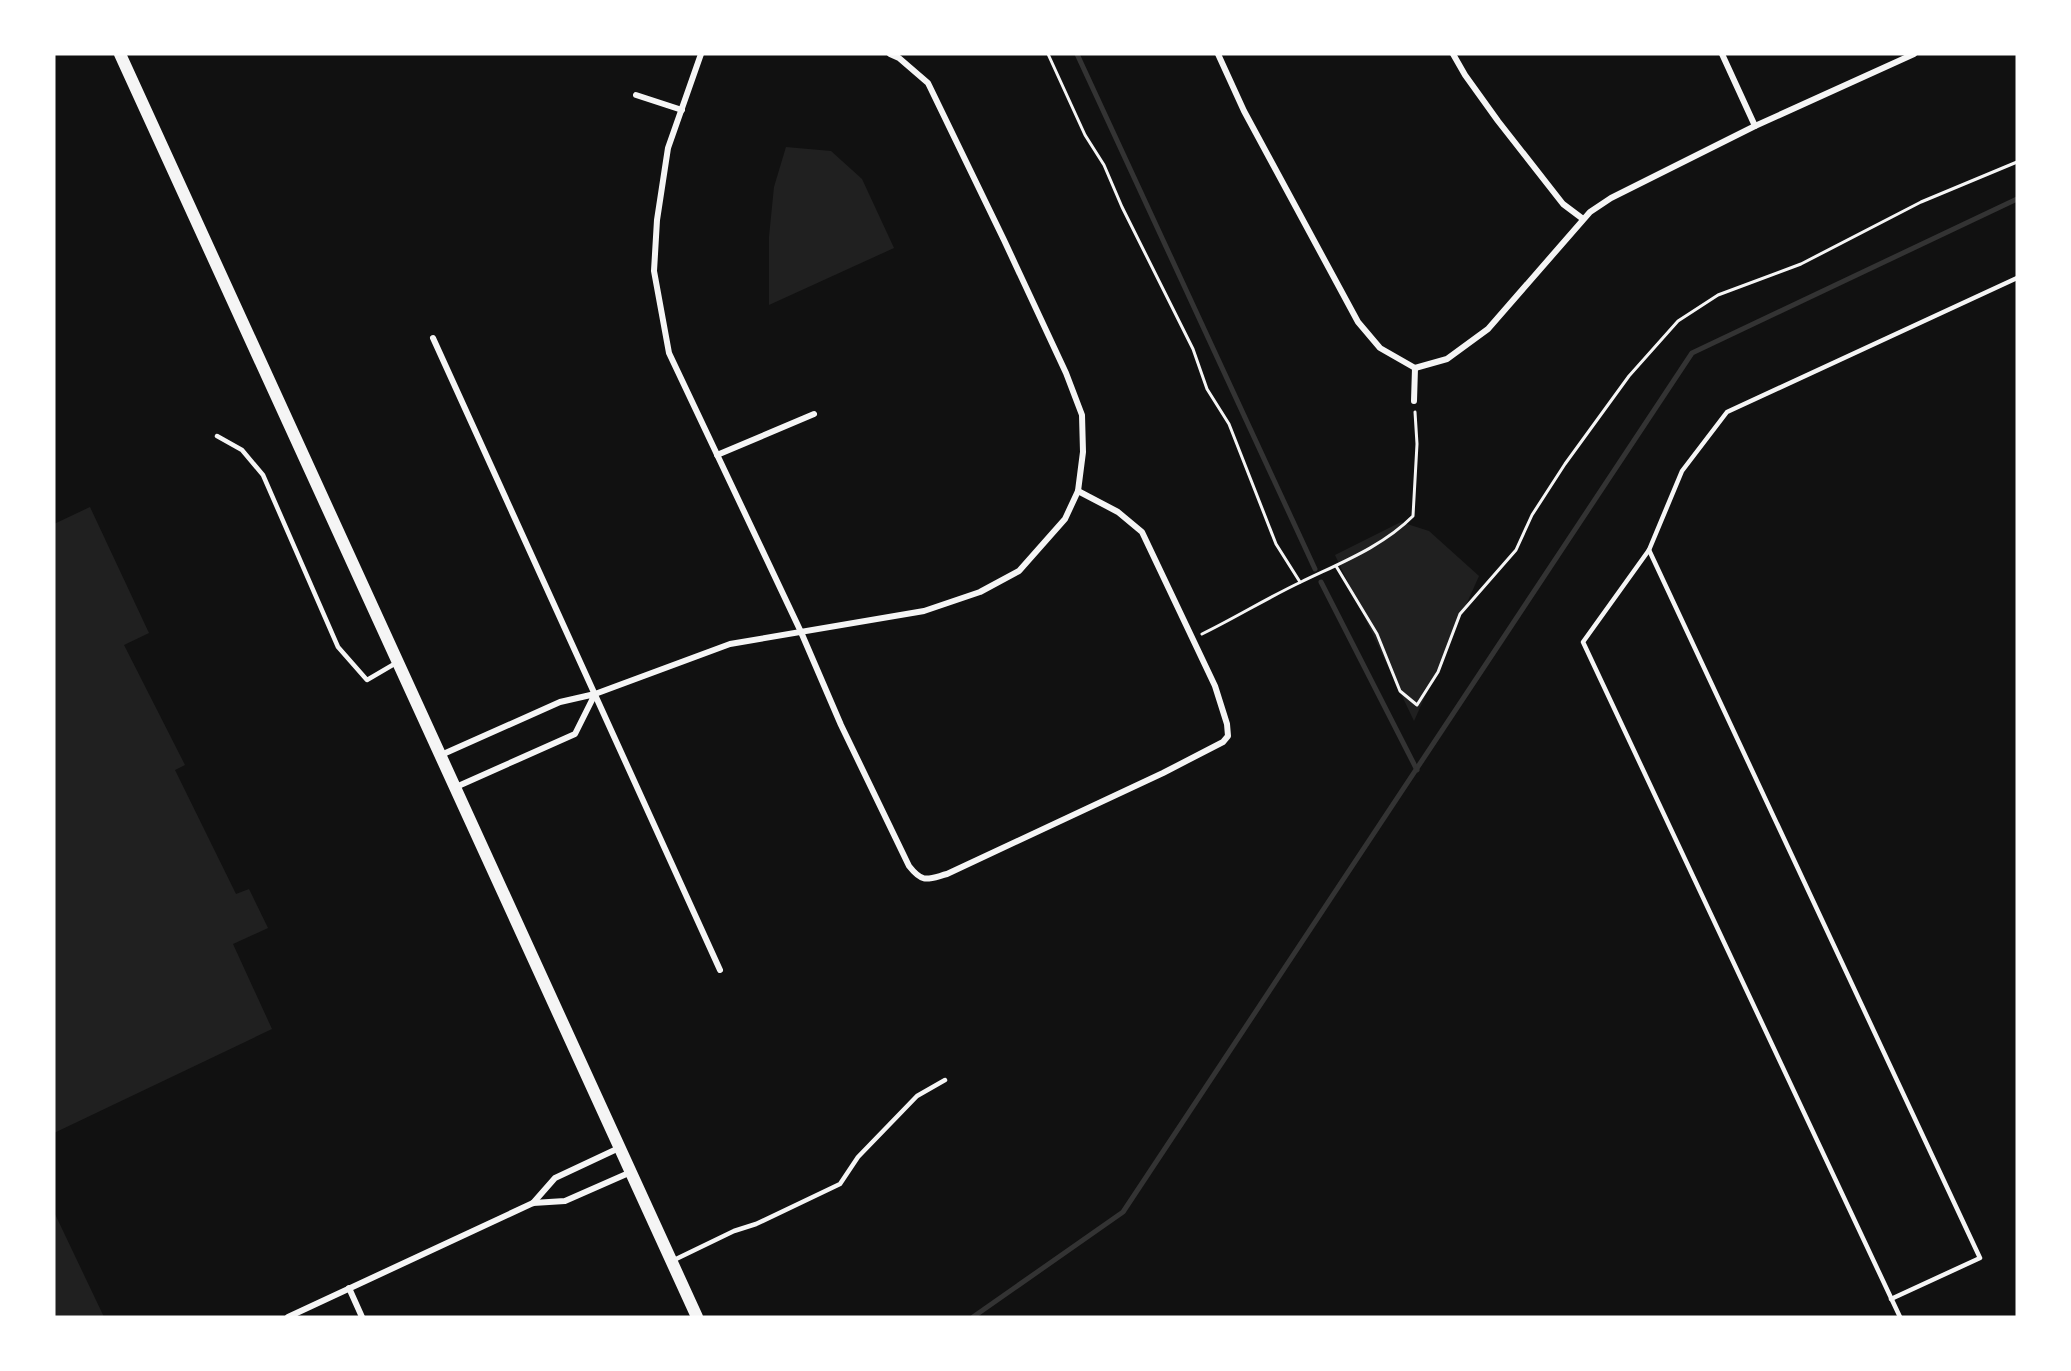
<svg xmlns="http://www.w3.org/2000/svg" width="2071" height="1371" viewBox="0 0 2071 1371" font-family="'DejaVu Sans',sans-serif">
<rect width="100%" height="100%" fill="#111"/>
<g fill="#202020">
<path d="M786,147l45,4 31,28 32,69 -125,57v-68l5,-50z"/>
<path d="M90,507l59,126 -25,12 61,120 -10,5 61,124 13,-5 19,39 -35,16 39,85 -218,104v-609z"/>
<path d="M1401,522l28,9 50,45 -65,145 -79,-166z"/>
<path d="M54,1212l50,105h-50z"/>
</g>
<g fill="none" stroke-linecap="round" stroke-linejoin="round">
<g stroke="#333" stroke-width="5">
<path d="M1077,54l238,515"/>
<path d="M1321,582l96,188"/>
<path d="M973,1317l150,-105 569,-859 325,-154"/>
</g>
<g stroke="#f5f5f5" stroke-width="3">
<path d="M1048,54l37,81 19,30 18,42 71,142 14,40 22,35 47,120 24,38"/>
<path d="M1336,566l41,68 23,57 17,14 21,-33 22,-58 56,-64 16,-35 33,-51 64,-88 49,-55 40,-26 83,-31 120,-62 96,-40"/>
<path d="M1202,634c33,-16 65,-36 99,-52 39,-19 81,-35 112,-66l4,-72 -2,-32"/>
</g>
<g stroke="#f5f5f5" stroke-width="4.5">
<path d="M217,436l25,14 21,25 75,172 29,33 29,-17"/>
<path d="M1649,550l331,708 -89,41"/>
<path d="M674,1260l60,-29 22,-7 84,-40 18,-27 59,-61 28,-16"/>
<path d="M1900,1317l-317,-675 66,-92 33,-79 45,-59 290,-134"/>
</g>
<g stroke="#f5f5f5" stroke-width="6">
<path d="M701,54l-33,94 -11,72 -3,51 15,82 132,279 40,93 68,141c14,18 19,13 38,8l216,-101 60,-31 5,-6 -1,-12 -12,-38 -73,-154 -24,-20 -40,-21"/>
<path d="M1218,54l26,57 114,211 22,26 35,20"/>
<path d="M1453,54l12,21 33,46 65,83 20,15"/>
<path d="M1722,54l33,72"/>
<path d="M636,95l46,15"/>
<path d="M433,338l287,632"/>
<path d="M1415,368l32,-9 41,-30 102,-117 21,-14 144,-72 159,-72"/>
<path d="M1414,401l1,-33"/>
<path d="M717,455l97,-41"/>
<path d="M595,694l135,-50 194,-33 56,-19 39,-21 46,-52 13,-28 5,-39 -1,-37 -16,-42 -62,-133 -76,-157 -29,-25 -9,-4"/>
<path d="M441,755l119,-53 35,-8 -20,40 -119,53"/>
<path d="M533,1203l22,-25 64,-30"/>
<path d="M349,1288l13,29"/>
<path d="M288,1317l245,-114 32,-2 66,-29"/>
</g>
<path stroke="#f5f5f5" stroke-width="12" d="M120,54l577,1263"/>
</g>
<rect width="2071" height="1371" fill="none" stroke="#ffffff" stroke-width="111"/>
</svg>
